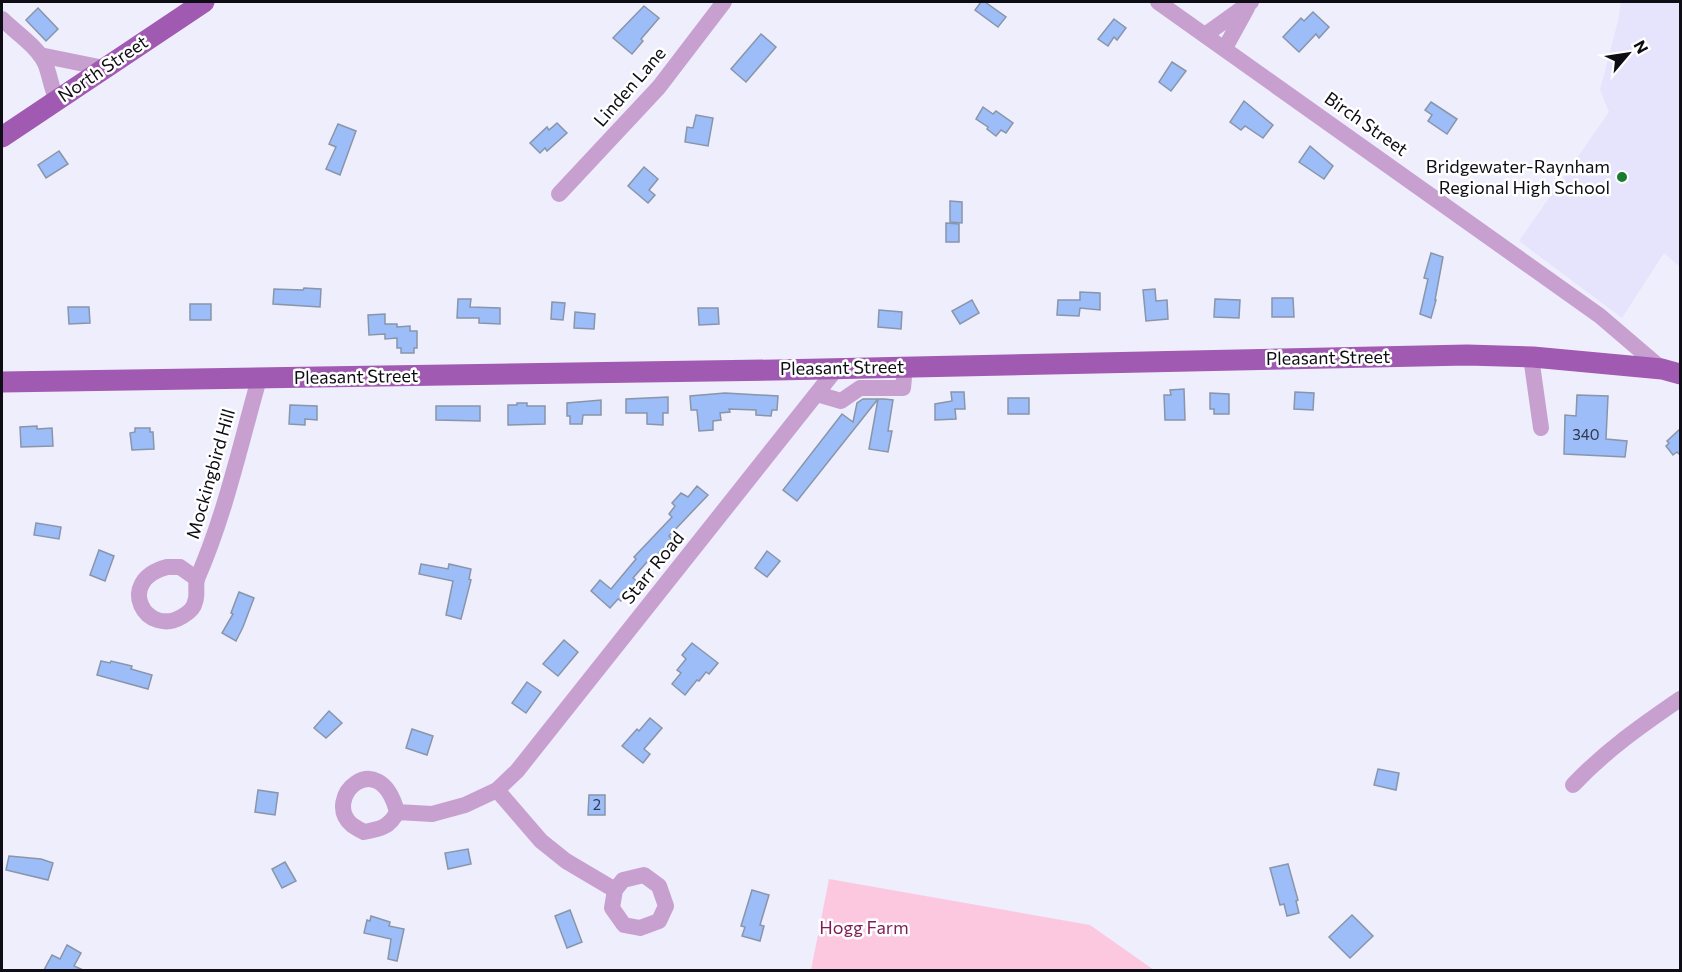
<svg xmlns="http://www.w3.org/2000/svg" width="1682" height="972" viewBox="0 0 1682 972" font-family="Commissioner,sans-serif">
<rect width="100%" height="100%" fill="#efeefd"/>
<path fill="#e6e3fd" d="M1621,2h59v265l-16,-14 -42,65 -103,-77 90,-129 -9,-22 18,-69z"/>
<path fill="#fcc8e0" d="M829,879l261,46 64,45h-343z"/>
<g fill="#9cbdf8" stroke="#8995a9" stroke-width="1.5">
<path d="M981,2h4l21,15 -8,10 -23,-17z"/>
<path d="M644,6l15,12 -18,21 2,2 -11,13 -19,-16z"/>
<path d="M38,8l20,21 -12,12 -20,-21z"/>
<path d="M1313,12l16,15 -10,11 -3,-4 -17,18 -16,-15 18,-19 3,3z"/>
<path d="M1114,19l12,9 -9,12 -3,-3 -6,9 -10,-7z"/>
<path d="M761,34l15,13 -30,35 -15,-13z"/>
<path d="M1172,62l14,9 -15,20 -12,-9z"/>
<path d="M1244,101l29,24 -10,13 -18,-12 -4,4 -11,-8z"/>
<path d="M1431,102l26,17 -10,15 -19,-13 4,-6 -7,-5z"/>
<path d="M983,107l10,7 3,-3 17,12 -7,10 -5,-3 -5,6 -9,-7 1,-2 -12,-8z"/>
<path d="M696,115l17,3 -5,28 -23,-4 2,-15 6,1z"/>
<path d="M557,123l10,10 -20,18 -2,-3 -5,5 -10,-10 17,-16 2,3z"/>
<path d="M338,124l18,7 -16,44 -14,-6 10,-22 -7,-3z"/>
<path d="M1310,146l23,20 -9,13 -25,-17z"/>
<path d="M59,151l9,13 -22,14 -8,-13z"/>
<path d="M644,167l14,12 -9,11 6,5 -7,8 -20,-17z"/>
<path d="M950,201l12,1v21l-12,-1z"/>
<path d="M946,223l13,1v18h-13z"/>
<path d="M1431,253l12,4 -8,43h1l-5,18 -11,-4 8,-35 -4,-1z"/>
<path d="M304,288l17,1 -1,18 -47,-3 1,-15 29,1z"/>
<path d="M1155,289l1,12 11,-1 1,19 -22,2 -3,-31z"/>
<path d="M1080,292l20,1v17l-20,-2 -1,8 -22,-1 1,-15h22z"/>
<path d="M1272,298h21l1,19h-22z"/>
<path d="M458,299h13l-1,8 30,1v16l-21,-1v-5h-22z"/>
<path d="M1215,299l25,1 -1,18 -25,-1z"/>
<path d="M972,300l7,13 -19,11 -8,-13z"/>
<path d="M552,302l13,1 -2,17 -12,-1z"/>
<rect x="190" y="304" width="21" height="16"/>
<path d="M68,307h21l1,16 -21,1z"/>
<path d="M698,308h20l1,16 -20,1z"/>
<path d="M879,310l23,2 -1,17 -23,-2z"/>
<path d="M575,312l20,2 -1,15 -20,-1z"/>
<path d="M385,314v10h12v3l13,-1v5h7v17h-3v5h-13v-5h-4v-10l-12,1v-5l-16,1 -1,-20z"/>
<path d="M1184,389l1,31h-20l-1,-25h7l-1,-5z"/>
<path d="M951,392h13l1,17h-10l1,10 -21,1v-16l17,-3z"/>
<path d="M1295,392l19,1 -1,17 -19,-1z"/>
<path d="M725,393l53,3 -1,14h-5l-1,6 -15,-1v-5l-27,-1 1,3 -10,1 1,7 -8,1v9l-14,1 -2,-21h-6l-1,-14z"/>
<path d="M1210,393l19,1v20h-15v-5h-4z"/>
<path d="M1577,395l31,1 -2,43 21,2 -2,16 -61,-3 1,-39 11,1z"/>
<path d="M668,397v16h-5v12l-16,-1v-11h-21v-14z"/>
<rect x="1008" y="398" width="21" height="16"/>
<path d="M863,399h21l9,1 -5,31h4l-4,21 -19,-3 9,-50 -81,102 -14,-11 59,-76 11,8 4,-19z"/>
<path d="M601,400v15h-18l-1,9h-12v-8h-3v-13z"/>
<path d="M517,403h10v3h18v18l-37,1v-20h9z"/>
<path d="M290,405l27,1v14l-12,-1v6l-16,-1z"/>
<path d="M436,406h44v15l-44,-1z"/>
<path d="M37,426v3l15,-1 1,18 -32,1 -1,-20z"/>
<path d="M135,428h15v4h3l1,17 -22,1 -2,-17 5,-1z"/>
<path d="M1680,429v26l-3,-3 -4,3 -7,-9 3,-3 -2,-2z"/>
<path d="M697,486l11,9 -39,41 3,3 -16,17 -2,-2 -21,24 5,4 -17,19 -3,-2 -8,9 -19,-17 9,-11 11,9 25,-30 -2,-2 38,-40 -3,-3 6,-8 -3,-3 9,-10 7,4z"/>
<path d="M36,523l25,4 -2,12 -25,-4z"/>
<path d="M99,550l15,6 -9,25 -15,-6z"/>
<path d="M767,551l13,10 -13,16 -12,-9z"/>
<path d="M421,564l27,5 1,-5 22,5 -2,10 2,1 -10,39 -15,-4 7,-34 -34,-7z"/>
<path d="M239,592l15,6 -11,29 -7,14 -14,-8 11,-19 -2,-1z"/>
<path d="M564,640l14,12 -20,24 -15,-12z"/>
<path d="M692,643l26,20 -9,11 -3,-2 -7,9 -2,-1 -12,15 -13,-11 9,-11 -4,-3 9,-11 -4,-4z"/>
<path d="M101,661l9,2 1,-2 21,5 -1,3 21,6 -4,14 -51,-14z"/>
<path d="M527,682l14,10 -15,21 -14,-10z"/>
<path d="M329,711l13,12 -16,15 -12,-10z"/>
<path d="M650,718l12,10 -18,21 6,5 -7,9 -21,-17 15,-17 2,2z"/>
<path d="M412,729l21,7 -6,19 -21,-7z"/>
<path d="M1378,769l21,4 -3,17 -22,-5z"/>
<path d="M258,790l20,3 -3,22 -20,-3z"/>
<path d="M589,795h16v20h-17z"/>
<path d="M468,849l3,15 -23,5 -3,-16z"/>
<path d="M9,856l32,3 12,4 -5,17 -42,-10z"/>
<path d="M285,862l11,19 -14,7 -10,-19z"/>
<path d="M1288,864l10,36 -2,1 3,12 -12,3 -3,-12 -4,1 -10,-37z"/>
<path d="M752,890l17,5 -9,30 4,1 -4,15 -18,-5 3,-9 -4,-1z"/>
<path d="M570,910l12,32 -15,6 -12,-32z"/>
<path d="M1352,915l21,21 -23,22 -21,-21z"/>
<path d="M371,916l19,6 -1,4 15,3 -7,32 -9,-2 3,-20 -27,-6 3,-13 3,1z"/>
<path d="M67,945l14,8 -7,13 9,4h-39l8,-15 8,4z"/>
</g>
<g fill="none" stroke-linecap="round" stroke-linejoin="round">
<g stroke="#c7a0d0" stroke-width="16">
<path d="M1158,2l442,314 62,53 3,-1"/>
<path d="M2,19c13,13 35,27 43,44 5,12 6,25 12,37"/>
<path d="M1205,35l46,-33"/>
<path d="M1225,48l22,-40"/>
<path d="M40,55l64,13"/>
<path d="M559,194l100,-107 65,-85"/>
<path d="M1531,357l10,71"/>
<path d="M817,394l24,7 19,-13h43l2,-21"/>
<path d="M167,567h13l17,12c-2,8 1,16 -2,23 -1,6 -7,11 -12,14 -37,23 -69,-35 -16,-49z"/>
<path d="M197,579c28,-64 43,-133 62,-200"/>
<path d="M1573,785c32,-34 69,-60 107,-86"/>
<path d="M497,790l20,-19 320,-403"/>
<path d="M397,812c-7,15 -17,17 -33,20 -4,-2 -9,-5 -12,-7 -31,-27 27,-81 45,-13l35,2 33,-9 32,-15 44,51 25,20 49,29 8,-10 21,-5 15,11 7,20 -7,15 -19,7 -16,-3 -12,-17 3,-18"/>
</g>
<g stroke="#a15ab1" stroke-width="21">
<path d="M2,137l202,-135"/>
<path d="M2,382c488,-5 977,-16 1465,-27l66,2 129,12 18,5"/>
</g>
</g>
<circle fill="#177c2e" stroke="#fff" stroke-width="2" cx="1622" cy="177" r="6"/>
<g text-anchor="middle" stroke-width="5" stroke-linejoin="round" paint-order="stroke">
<g font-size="15" fill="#32384d">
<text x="1586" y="440">340</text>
<text x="597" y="810">2</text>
</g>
<g font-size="18" fill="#0e0c14" stroke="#fff">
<text transform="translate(103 69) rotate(-34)" y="6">North Street</text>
<text transform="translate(630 87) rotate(-49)" y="6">Linden Lane</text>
<text transform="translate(1366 124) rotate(35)" y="6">Birch Street</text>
<text transform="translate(1328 358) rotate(-1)" y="6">Pleasant Street</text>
<text transform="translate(842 368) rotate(-1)" y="6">Pleasant Street</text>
<text transform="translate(356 377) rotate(-1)" y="6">Pleasant Street</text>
<text transform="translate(211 474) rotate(-74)" y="6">Mockingbird Hill</text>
<text transform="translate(653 568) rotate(-51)" y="6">Starr Road</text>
</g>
<g font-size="18" fill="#0e0c14" stroke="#fff" text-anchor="end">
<text x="1610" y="173">Bridgewater-Raynham<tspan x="1610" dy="21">Regional High School</tspan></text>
</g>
<g font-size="18" fill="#7f1c57" stroke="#fff">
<text x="864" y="934">Hogg Farm</text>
</g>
</g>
<rect width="1682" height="972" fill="none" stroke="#0e0c14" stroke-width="6"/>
<g transform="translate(1628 54) rotate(61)" stroke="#ffffff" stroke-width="4.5" paint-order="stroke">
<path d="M0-4.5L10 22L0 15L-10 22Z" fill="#0e0c14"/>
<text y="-9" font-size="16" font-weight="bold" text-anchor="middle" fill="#0e0c14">N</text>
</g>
</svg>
